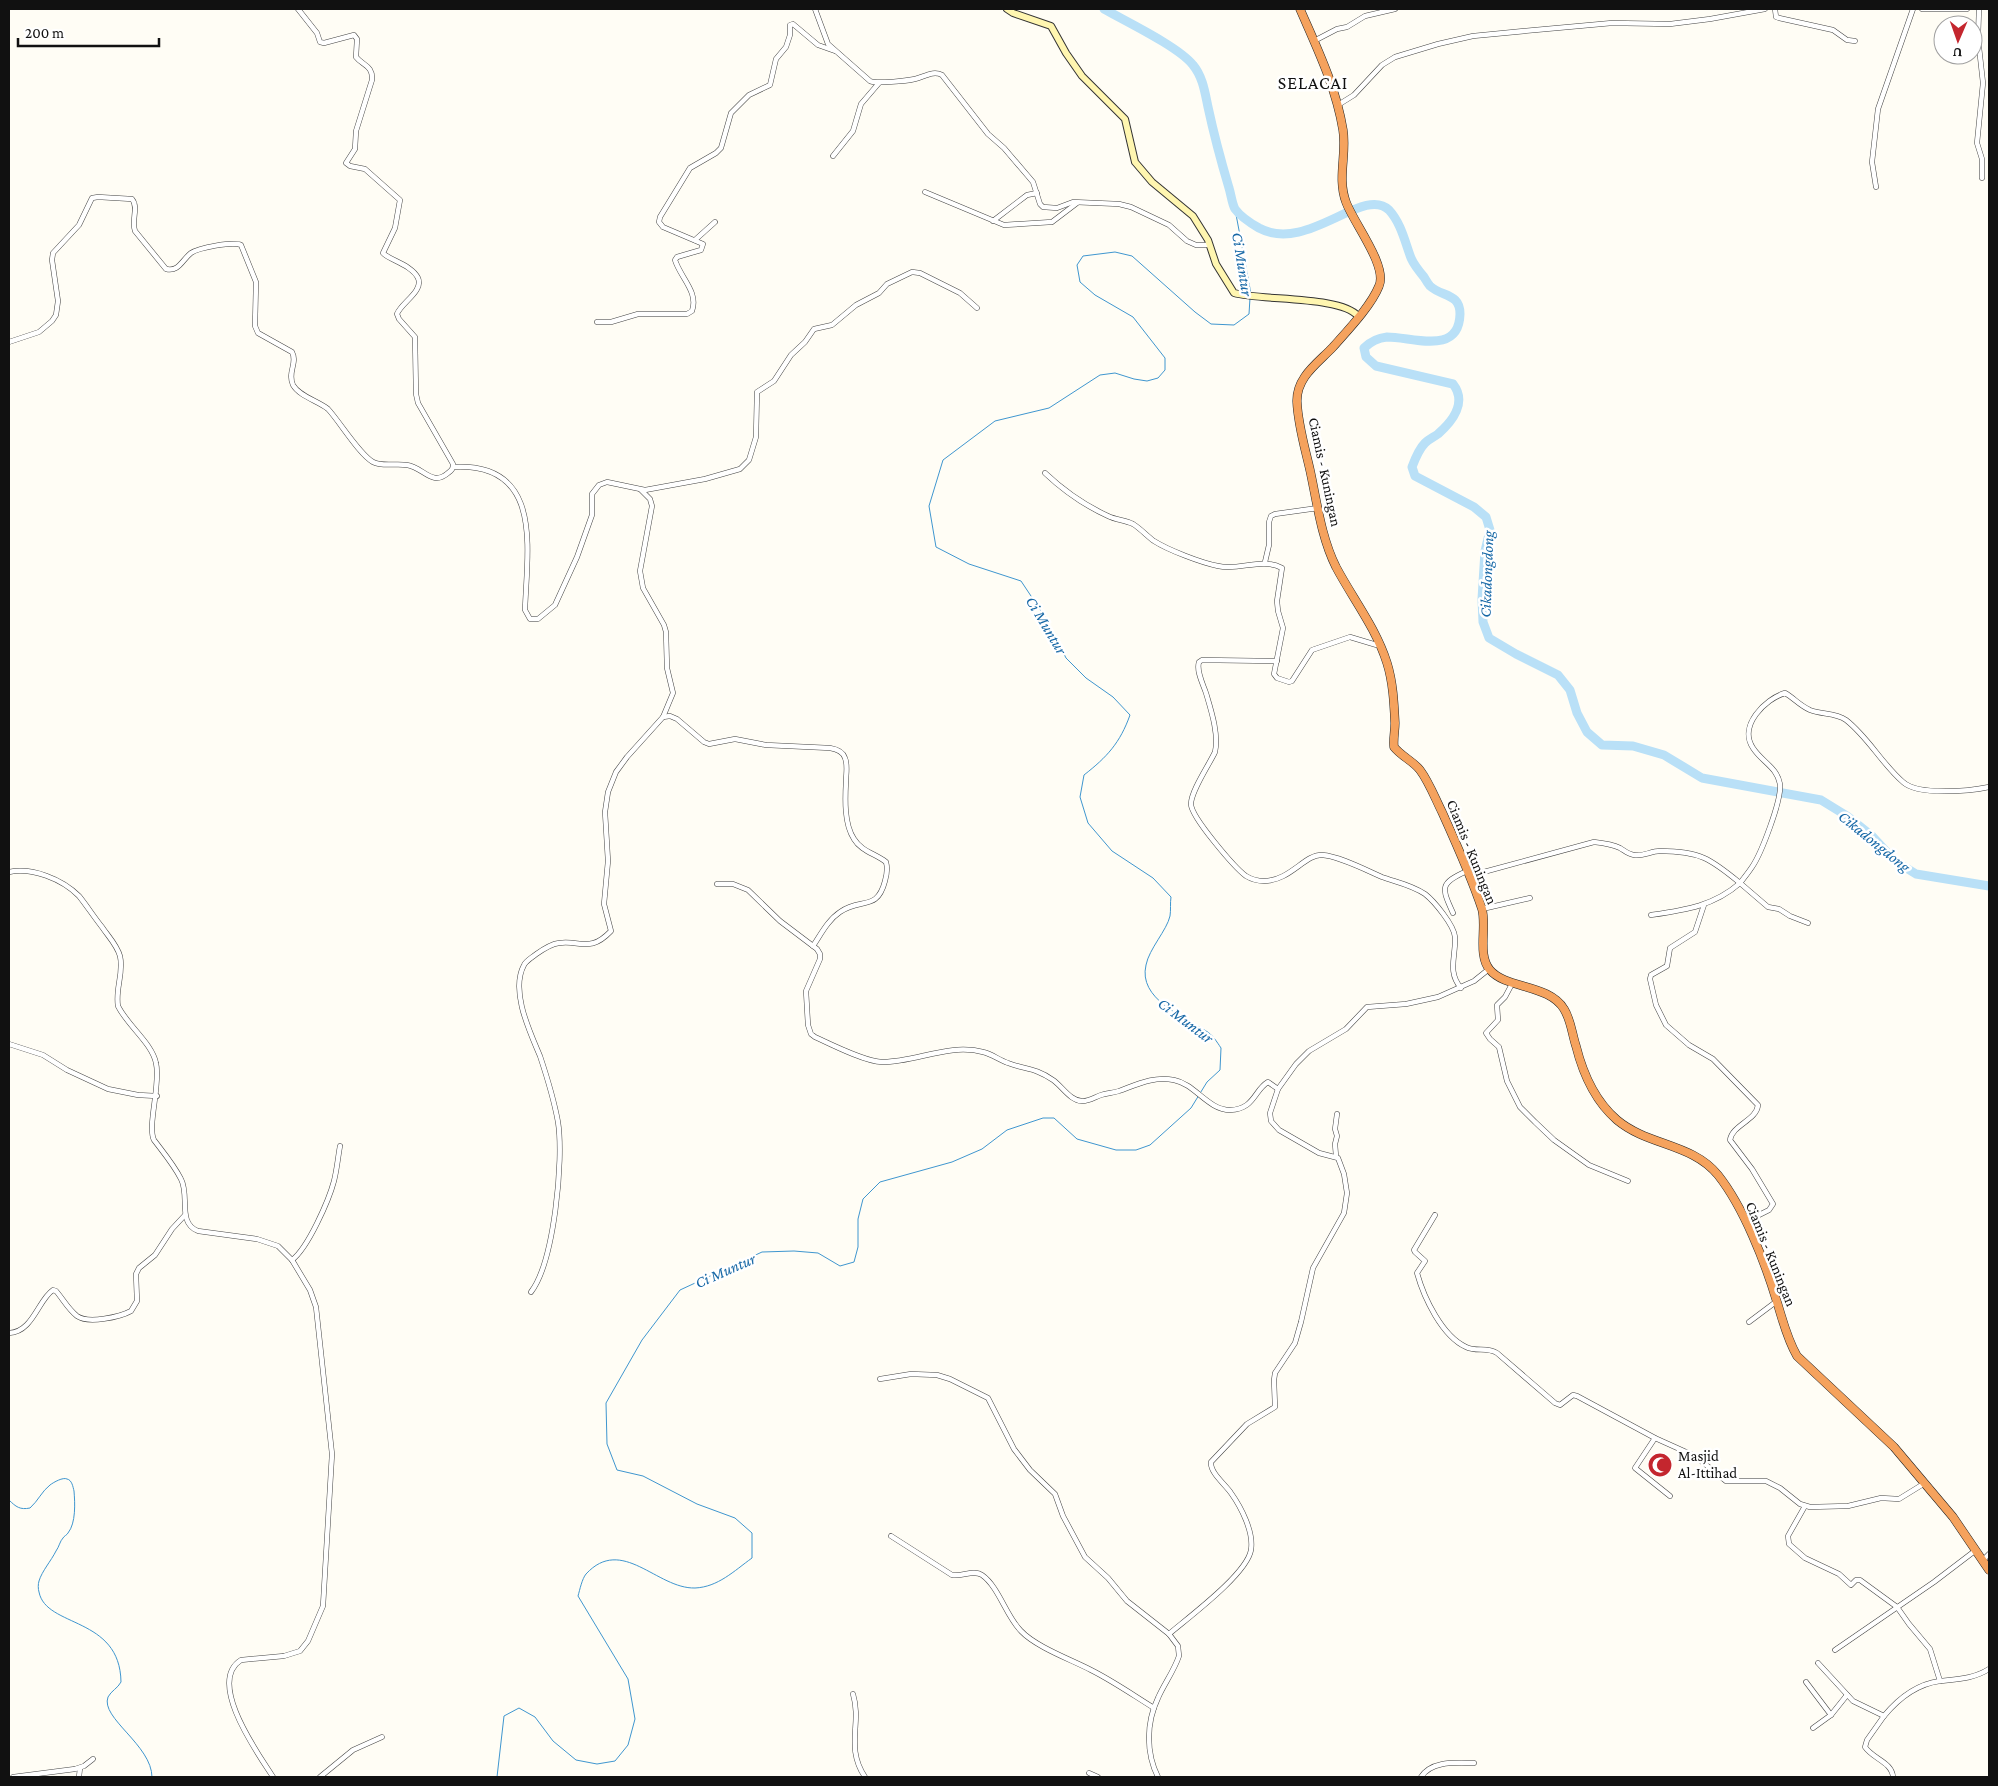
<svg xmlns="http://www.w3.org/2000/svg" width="1998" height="1786" viewBox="0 0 1998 1786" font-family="'Crimson Pro',serif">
<rect width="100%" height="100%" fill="#fffdf5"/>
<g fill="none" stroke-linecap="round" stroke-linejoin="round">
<g stroke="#3f96cf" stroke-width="1">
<path d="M1235,209l16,85"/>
<path d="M9,1500c7,7 11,10 21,8 8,-7 12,-17 20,-23 4,-3 13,-8 17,-6 5,1 6,8 7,12 1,12 2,32 -6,42 -1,2 -4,3 -5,5 -3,3 -4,9 -7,13 -5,10 -14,20 -17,30 -1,3 -1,8 0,11 7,36 81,24 82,90 -3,6 -10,9 -13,15 -8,21 44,48 44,80"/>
<path d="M497,1777l7,-61 15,-8 16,9 18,24 23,19 21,4 18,-3 13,-16 7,-26 -7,-40 -50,-83c2,-7 4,-17 8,-22 36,-39 71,15 109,14 23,-1 39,-17 57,-30v-25l-17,-15 -38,-14 -54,-28 -26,-6 -10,-26 -1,-41 36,-63 38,-50 82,-38 32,-1 24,2 22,13 14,-4 4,-15v-28l5,-20 17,-17 72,-20 30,-13 25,-19 36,-12h11l23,21 39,11h20l14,-5 41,-37 16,-26 13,-12 1,-22c-4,-6 -9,-14 -15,-17 -23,-15 -68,-32 -60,-66 3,-16 21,-35 24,-49 1,-6 0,-13 1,-19l-18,-19 -41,-27 -24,-28 -8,-26 4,-22c23,-18 36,-32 46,-60l-17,-18 -27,-19 -20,-20 -21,-41 -24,-36 -52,-17 -33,-17 -7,-41 14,-46 52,-39 54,-13 51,-33 15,-2 19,6 13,2 11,-3 7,-8v-12l-32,-41 -38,-22 -15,-13 -3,-17 6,-9 32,-4 17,4 63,56 16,12 23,1 15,-11 1,-16"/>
</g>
<path stroke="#b9e0f7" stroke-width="9" d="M1104,9c23,13 75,38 89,56 10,12 12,28 15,42 6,28 13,54 21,81 2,6 3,16 6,21 5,7 17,15 24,19 48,26 104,-43 130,-18 12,13 16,32 22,48 3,7 8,13 13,19 2,3 4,7 6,9 12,11 30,7 30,28 -1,42 -47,23 -73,23 -9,1 -17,5 -23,11l2,9 10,9 77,18c14,18 0,37 -15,50 -4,3 -9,5 -13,9 -6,6 -10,16 -13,24l3,9 59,31 12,10 4,13 -5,21 -3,48 1,23 6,16 27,16 42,21 12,15 7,23 10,19 15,13 31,1 31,9 38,23 119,22 26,16 25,20 23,25 21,13 73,12"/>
<defs>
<g id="street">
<path d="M815,9l13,35 42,37c6,3 36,0 45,-2 9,-2 18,-9 27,-4l46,59 16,14 29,34 7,22 3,3 14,1 16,-6 46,2 12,3 38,18 18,16 9,4h13"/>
<path d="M1775,9l1,8 3,1 54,12 14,10 8,1"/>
<path d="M1922,9h45"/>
<path d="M1979,9l-1,29 5,45 -6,60 5,16v19"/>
<path d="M1314,41l23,-12 10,-2 18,-11 30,-7"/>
<path d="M1338,105l16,-10 28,-30 13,-8 43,-13 35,-8 62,-6 77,-7 58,1 40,-5 55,-10"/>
<path d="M833,156l20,-25 8,-27 18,-21"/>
<path d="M1876,187l-4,-25 6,-53 35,-100"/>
<path d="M925,192l79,33 48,-3 25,-19"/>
<path d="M993,221l34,-26 10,-2"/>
<path d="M695,240l20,-18"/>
<path d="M597,322h14l27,-8h49l5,-3c7,-19 -12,-34 -17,-51l2,-3 24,-7 2,-6 -40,-17 -4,-5 1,-5 30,-49 26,-15 5,-5 10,-35 18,-18 21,-10 6,-26 10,-12 4,-12v-10l3,-1 25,21 17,6"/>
<path d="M9,342l30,-10 13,-11 4,-6 2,-14 -6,-41 1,-7 26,-28 13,-27 6,-1 34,2c7,8 -1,22 3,32l31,38c13,3 16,-9 25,-16 7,-5 42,-12 50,-8l15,37 -1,44 3,7 34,19c6,11 -5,20 1,33 6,11 25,16 35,24 12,13 31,45 45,53 9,5 23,1 34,3 16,2 25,22 41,8 4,-3 5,-4 5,-9l-35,-61 -2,-9 -1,-57 -16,-18 -2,-5c4,-11 27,-23 21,-36 -6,-13 -29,-18 -35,-25l12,-25 5,-28 -35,-31 -15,-3 -4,-3 9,-14 1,-18 16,-51c1,-15 -9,-14 -16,-23l1,-18 -3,-4 -30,8 -4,-1 -3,-9 -19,-24"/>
<path d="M453,467c91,-5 74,82 72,143l5,9h8l17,-14 22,-48 15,-42v-21l7,-9 8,-3 38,8 60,-11 35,-10 9,-9 7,-23 1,-45 17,-11 17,-26 14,-13 9,-13 18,-4 24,-20 23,-12 8,-9 25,-12 8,1 40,20 17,15"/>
<path d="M1045,473c19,18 39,32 63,43 8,4 17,4 25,8 8,5 14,12 21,17 14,9 48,22 64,25 22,5 43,-9 64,2l-5,33 1,10 5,17 -9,46 3,4 12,4 3,-1 20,-31 38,-13 30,9"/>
<path d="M641,490l9,9 2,7 -12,65 3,17 21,37 2,7 1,36 6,25 -10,24"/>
<path d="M1265,562l4,-17v-23l2,-6 4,-2 43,-6"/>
<path d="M1277,661l-75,-1 -3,2c-3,9 4,22 7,31 5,17 13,41 9,59 -6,13 -24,39 -24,52 0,13 44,64 55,72 5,3 13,5 18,5 26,0 41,-27 58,-26 17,1 44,15 60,22 14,5 30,8 43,17 9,7 29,31 30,43 1,19 -8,35 6,51"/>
<path d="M9,872c23,-5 53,7 70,24 8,10 15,21 23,31 6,9 15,18 18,29 4,17 -5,33 -2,50 9,19 34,37 38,57 5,21 -9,63 -2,77 9,12 20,25 27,39 9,17 -4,44 17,52l59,8 21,7 14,14 18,30 6,17 16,147 -9,152 -15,35 -8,10 -16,5 -43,4c-35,22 18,95 32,117"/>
<path d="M1469,876l125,-34c9,1 18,2 26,6 5,3 8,6 14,7 8,2 17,-4 26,-4 40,0 51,8 80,32 4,-5 8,-10 12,-16 9,-13 30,-67 28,-83 -3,-17 -18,-22 -27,-36 -15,-22 12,-49 32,-55 9,5 14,12 25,17 12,5 25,2 36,10 22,17 36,44 57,62 15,14 67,9 86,5"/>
<path d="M717,884h16l15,6 32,31 37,28 3,5v5l-14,32 2,34 3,9 4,3c17,8 51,25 67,25 35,0 66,-19 101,-10 9,2 16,8 25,11 18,7 26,4 45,17 9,6 18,22 30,21 6,0 12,-4 18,-6 6,-2 12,-2 18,-4 19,-7 35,-15 55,-11 21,4 34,30 56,30 25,-1 24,-20 38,-28l10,7"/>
<path d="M1704,905l-9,27 -25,16 -3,18 -16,9 -1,4 6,26 10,20 23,20 24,14 45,46c-1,15 -26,20 -28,35l22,29 21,35 -4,6 -24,12"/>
<path d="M1482,909l48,-11"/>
<path d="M1453,913c-12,-26 -13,-30 14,-42"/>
<path d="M1651,915c34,-5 63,-9 89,-32l28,24 11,2 11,7 18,7"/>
<path d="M1513,982l-8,15 -8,8 1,15 -12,13 4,6 9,8 8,34 13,26 15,15 19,18 35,25 39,16"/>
<path d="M9,1044l34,11 24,15 41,19 30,6 19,1"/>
<path d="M1336,1156l-1,-12 2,-8 -2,-7 2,-15"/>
<path d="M1435,1215l-21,35 1,2 10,9 -8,12c7,25 25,63 49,74 10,5 21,0 31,6l58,50 5,2 13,-10 4,1 78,42 40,18 31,25h40l14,7 20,16 10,3 38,-1 33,-8 18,1 26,-16"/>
<path d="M292,1260c16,-12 37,-60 42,-79 3,-12 4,-24 6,-35"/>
<path d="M531,1292c23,-30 33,-132 27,-170 -4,-22 -11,-45 -18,-66 -10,-24 -30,-65 -16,-91 2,-4 7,-7 11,-10 7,-5 15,-11 24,-12 22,-3 31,10 52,-12l-7,-27 4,-43 -3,-49 3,-20 8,-20 11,-15 36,-40 7,-1 7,3 27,23 5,2 26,-5 31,6 64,3c6,1 13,3 15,10 3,7 1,16 1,23 -1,18 -2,43 8,58 7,12 22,15 32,23 2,7 1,12 -1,19 -8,31 -24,16 -45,31 -12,8 -19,22 -27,34"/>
<path d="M1749,1322l28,-21"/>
<path d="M9,1333c24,-1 29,-33 44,-43l3,1c7,8 12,18 21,25 11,8 43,1 54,-5l6,-10 -1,-27 3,-6 16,-13 17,-26 13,-14"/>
<path d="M880,1379l31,-5 26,1 13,4 38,19 26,51 16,21 25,24 8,22 22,41 23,21 19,23 42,33 9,12 1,10c-5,15 -15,28 -21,42 -12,25 -12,55 0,79"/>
<path d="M1655,1438l-20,30 35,28"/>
<path d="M1805,1506l-17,30 1,8 16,14 34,16 12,11 5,-5h4l37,27 12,17 21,25 10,32"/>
<path d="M891,1536l61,39c10,2 22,-6 30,0 17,12 24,41 39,56 15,16 51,29 70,39 22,11 42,25 63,38"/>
<path d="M1983,1560l6,-6"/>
<path d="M1169,1634c20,-17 78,-60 82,-84 3,-18 -10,-43 -20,-57 -6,-9 -21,-20 -20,-31l36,-38 28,-17 -1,-27 1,-7 20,-30 6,-21 12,-54 31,-55 3,-20 -3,-19 -6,-16 -19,-5 -40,-23 -8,-9 -1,-8 8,-24 18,-25 13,-13 37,-22 21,-22 39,-3 32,-7 36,-16 15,-12"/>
<path d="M1835,1650l99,-68 42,-32"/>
<path d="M1818,1663l35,38 31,15c14,-17 33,-32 56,-35 18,-2 33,-2 49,-12"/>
<path d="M1806,1682l25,33 16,-20"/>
<path d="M853,1694c9,30 -8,53 12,83"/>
<path d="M1884,1716l-17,24 -2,7c8,12 27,15 28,30"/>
<path d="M1813,1728l18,-13"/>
<path d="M1089,1773l9,4"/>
<path d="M13,1777l62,-8 9,-3 9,-7"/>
<path d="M79,1777l1,-9"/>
<path d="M320,1777l33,-27 29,-13"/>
<path d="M1421,1777c11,-17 36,-14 53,-14"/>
</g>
<path id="secondary" d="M1007,9l6,4 38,13 15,27 16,23 43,43 10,43 17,20 41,34 15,24 8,24 18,29c29,8 107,3 124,23"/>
<path id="highway" d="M1300,9c17,39 36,78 43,121 4,24 -6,48 3,72 7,20 42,64 33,84 -8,20 -31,44 -46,61 -15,16 -37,30 -36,55 1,23 8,46 13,68 7,32 11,67 26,97 17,32 40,61 51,96 6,19 7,40 8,60 0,8 -2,16 -1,24 7,9 19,14 26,23 9,12 15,28 22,42 14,31 29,64 40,97 5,18 -5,46 8,61 16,19 59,14 74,39 7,11 8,25 12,37 7,28 19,55 41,74 31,26 75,23 101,55 26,33 47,87 59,127 6,19 10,37 20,54l97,91 59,70 36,53"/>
</defs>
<use href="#street" stroke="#444" stroke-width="5.5"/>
<use href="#secondary" stroke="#333" stroke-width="8"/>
<use href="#highway" stroke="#222" stroke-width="9"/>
<use href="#street" stroke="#fff" stroke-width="4.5"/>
<use href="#secondary" stroke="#fff6b0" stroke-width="6"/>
<use href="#highway" stroke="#f5a25d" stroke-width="8"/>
</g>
<defs>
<symbol id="mosque-disc" viewBox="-11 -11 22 22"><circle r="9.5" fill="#c4262e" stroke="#fff"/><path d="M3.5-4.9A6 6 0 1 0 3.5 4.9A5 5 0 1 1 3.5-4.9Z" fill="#fff"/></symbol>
</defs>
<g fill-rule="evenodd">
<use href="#mosque-disc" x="1646" y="1451" width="28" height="28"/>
</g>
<g text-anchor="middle" stroke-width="5" stroke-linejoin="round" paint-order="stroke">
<g font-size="15" fill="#111" stroke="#fff">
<text transform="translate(1325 472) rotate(78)" y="5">Ciamis - Kuningan</text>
<text transform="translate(1472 852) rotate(68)" y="5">Ciamis - Kuningan</text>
<text transform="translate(1771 1254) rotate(68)" y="5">Ciamis - Kuningan</text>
</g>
<g font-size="15" fill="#111" stroke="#fff" text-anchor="start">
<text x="1678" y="1461">Masjid<tspan x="1678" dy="17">Al-Ittihad</tspan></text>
</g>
<g font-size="16" font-style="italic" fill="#1768a6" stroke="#fff">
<text transform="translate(1243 264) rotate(81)" y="6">Ci Muntur</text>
<text transform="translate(1486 574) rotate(-88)" y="6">Cikadongdong</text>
<text transform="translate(1047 625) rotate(59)" y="6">Ci Muntur</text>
<text transform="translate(1875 841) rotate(39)" y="6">Cikadongdong</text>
<text transform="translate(1186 1020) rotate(37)" y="6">Ci Muntur</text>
<text transform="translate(725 1270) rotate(-24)" y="6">Ci Muntur</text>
</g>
<g font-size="18" letter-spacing="1" fill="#111" stroke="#fff">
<text x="1313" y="89">SELACAI</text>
</g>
</g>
<rect width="1998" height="1786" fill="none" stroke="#111111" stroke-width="20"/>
<g transform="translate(1958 40) rotate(182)"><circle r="24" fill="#ffffff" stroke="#a0a0a0"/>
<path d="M0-4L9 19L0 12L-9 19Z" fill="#c4262e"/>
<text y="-8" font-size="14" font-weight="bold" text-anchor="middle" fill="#111111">U</text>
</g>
<path d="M18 38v8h141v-8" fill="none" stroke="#111111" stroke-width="2.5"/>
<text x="25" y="38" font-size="15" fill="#111111" stroke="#ffffff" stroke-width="4" paint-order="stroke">200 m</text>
</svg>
